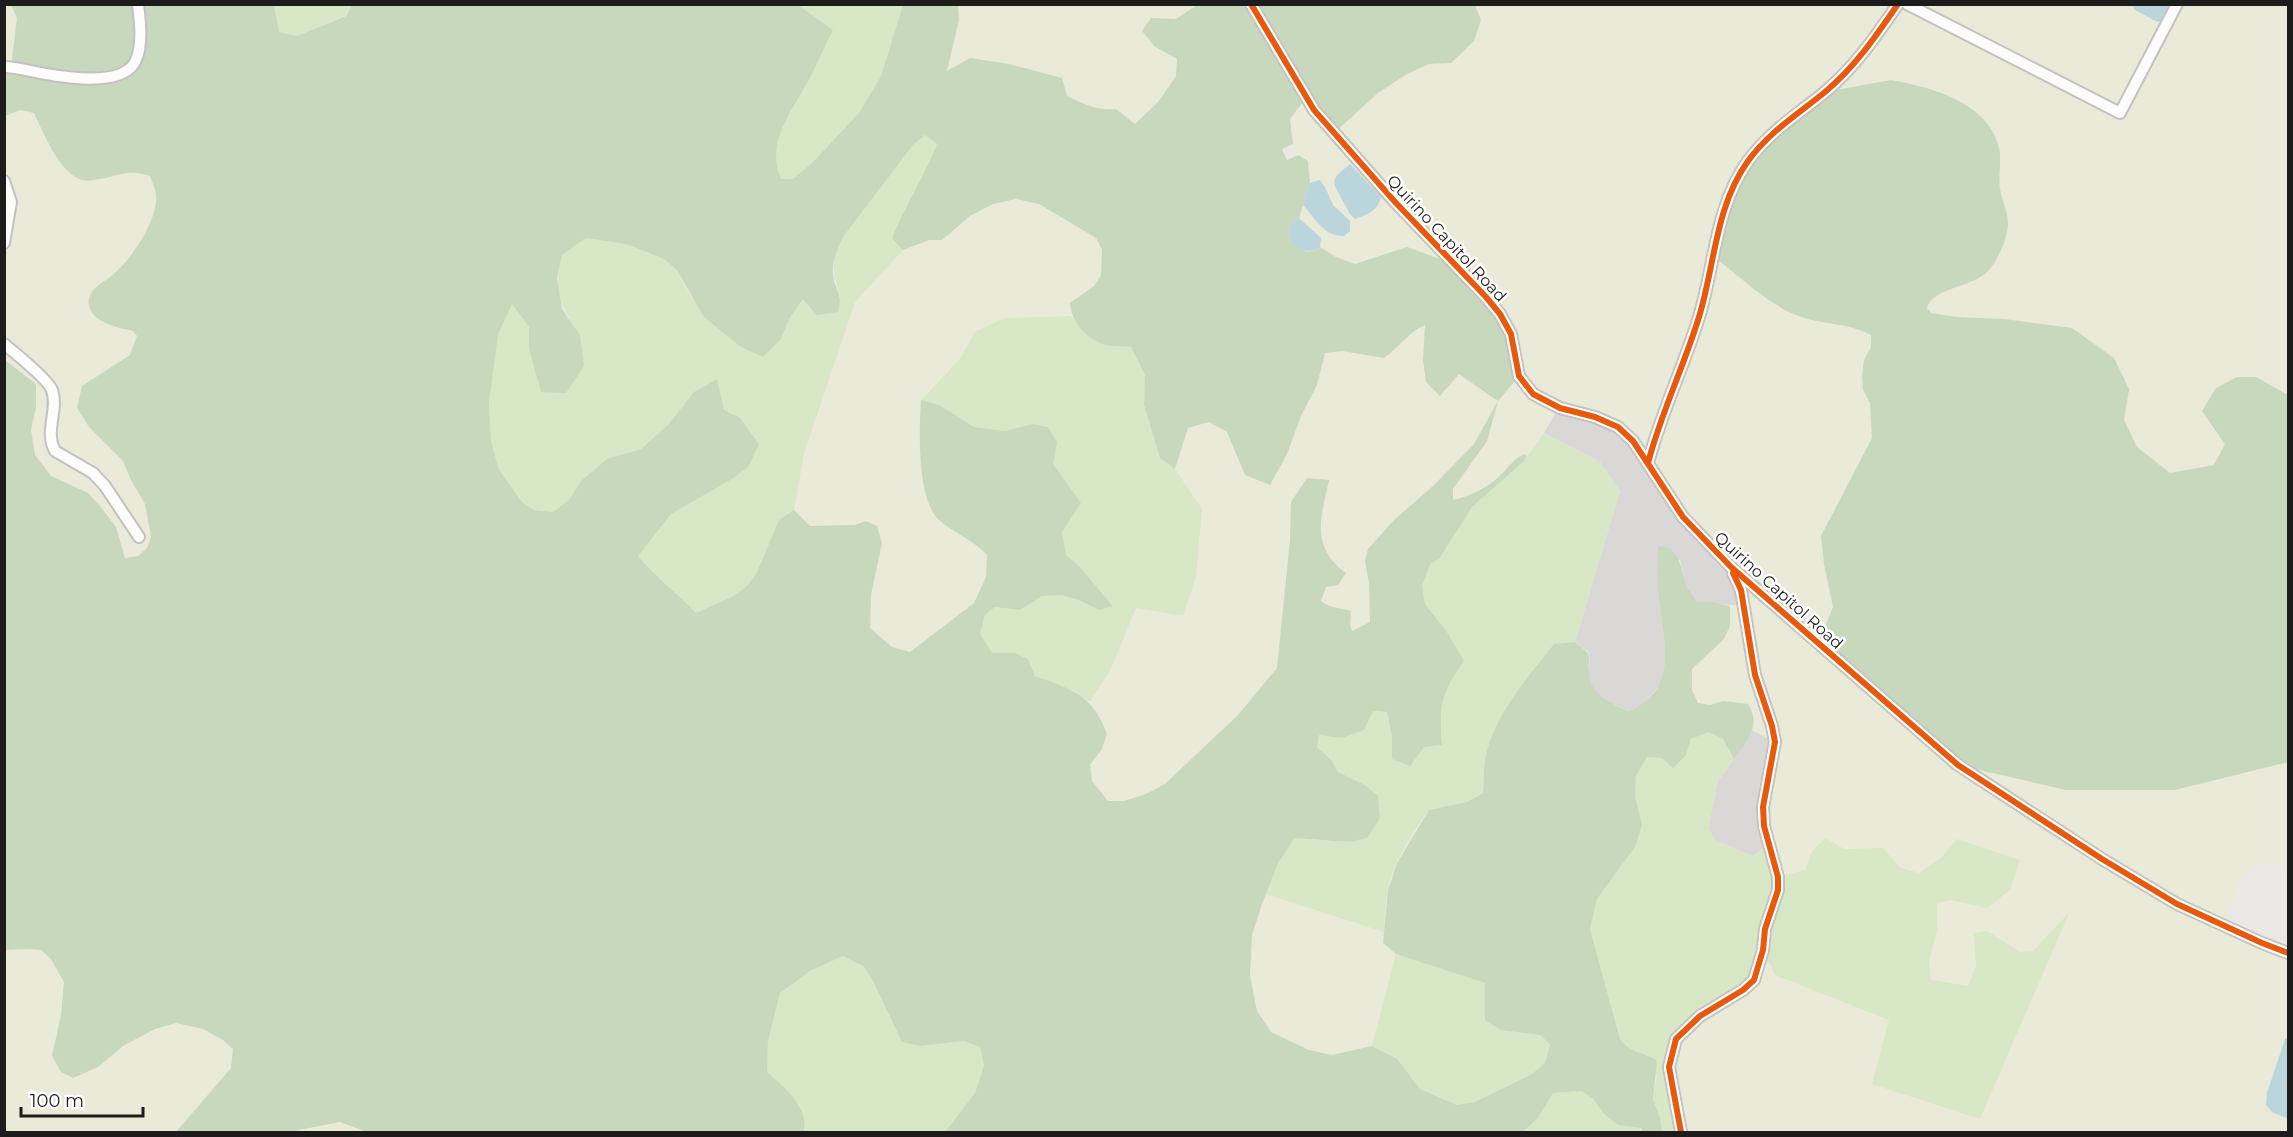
<svg xmlns="http://www.w3.org/2000/svg" width="2293" height="1137" viewBox="0 0 2293 1137" font-family="Montserrat,sans-serif">
<rect width="100%" height="100%" fill="#ebe9e5"/>
<g fill="#dad8d6">
<path d="M1556,411l62,16 113,140 13,39 -47,-4 -12,-19 -5,-24 -21,35 7,59 -4,28 -18,24 -16,6 -22,-10 -14,-15 -4,-13 2,-14 -2,-8 -13,-9 45,-151 -20,-29 -56,-29z"/>
<path d="M1752,730l23,12 -7,104 -16,10 -37,-16 -7,-12 10,-47 29,-40z"/>
</g>
<g fill="#eaead9">
<path d="M2098,4l13,4 10,-4 167,1v390l-32,-18 -45,49 14,18 -11,21 -44,8 -33,-26 -13,-27 5,-31 -15,-31 -42,-29 -67,-10 -49,-2 -25,-4 -4,-5 2,-5 16,-13 26,-6 17,-12 16,-31 4,-18 -9,-37 2,-18 -42,-67 -21,-9 -18,-6 -29,-6 -66,12 -101,173 12,11 45,33 18,7 50,9 22,9v13l-7,13 -1,30 7,13 2,35 -28,52 -20,74 9,43 -15,36 248,147h108l114,-28v105l-23,-6 -11,5 -15,17 -15,42 64,28v179h-607l-12,-65 7,-28 87,-89 12,25 114,45 91,99 87,-203 -34,35 -13,1 -33,-21 -20,56 -36,-7 -2,-19 8,-30v-28l14,-3 36,8 -30,-68 -15,17 -22,16 -21,-6 -16,-19 -39,1 -18,-11 -14,13 -7,19 -27,7 -14,-51 11,-84 -23,-12 2,-17 -31,-12 -13,4 -12,-2 -6,-13v-21l32,-30 6,-13v-20h14l-13,-39 -48,-50 -65,-90 -62,-16 -6,12 -23,33 -3,-2 -10,5 -12,15 -20,15 -29,12v-12l11,-18 12,-13 7,-28 -9,14 -12,14 -18,15 -79,88 4,22 1,39 -18,9 -8,-23h-14l-9,-7 12,-38 -10,-16 -1,-30 7,-37 -38,22 -1,38 -13,128 -39,47 -73,69 -19,10 -22,7h-16l-16,-20 -2,-16 12,-16v-30l-12,-17 21,-33 26,-61 45,8 14,-39 6,-68 -27,-40 13,-41 21,-6 18,10 74,-16 16,-31 8,-32 17,-2 42,7 13,-8 16,-20 13,-5 -3,35 17,35 18,-21 40,27 -119,-146 -24,9 -19,-7 -16,-10 1,-9 -22,-20 4,-13 23,26 16,-19 -9,-7 -8,-18 -5,-6 -10,2 -2,-22 -10,-6 -5,-11 -3,-25 9,-14 7,-7 29,35 43,-40 29,-19 22,-10 22,-1 30,-42 -6,-16z"/>
<path d="M4,5h7l6,13 -6,49h-6z"/>
<path d="M958,5h241l-23,14 -25,-1 3,28 23,13 -1,17 -18,26 -23,22 -19,-15 -11,2 -19,-6 -19,-9 -5,-18 -25,-7 -67,-13 -24,14 13,-52z"/>
<path d="M20,110l14,3 17,36 42,32 42,-10 15,5 6,19 -6,30 -15,25 -23,26 -16,10 19,42 18,3 4,5 -7,19 -26,16 -15,56 34,34 8,19 14,24 6,33 -4,11 -10,8 -12,2 -9,-31 -28,-34 -37,-17 -16,-21 -4,-25 5,-23 -27,-43 -4,-4 -1,-244z"/>
<path d="M1016,199l23,5 57,34 6,11 -1,26 -7,11 -23,17v13l-67,2 -29,14 -15,27 -39,41 -2,28 3,51 7,24 7,14 19,16 25,14 7,8 -1,22 -12,26 -64,49 -18,-5 -22,-19 1,-33 11,-51 -16,-23 -11,4 -45,1 -16,-16 10,-56 51,-151 48,-53 26,-10h13l28,-23 23,-13z"/>
<path d="M1266,894l118,38 -1,11 13,11 -24,92 -40,9 -23,-5 -38,-18 -14,-21 -7,-35 2,-41z"/>
<path d="M29,949l12,1 10,9 13,23 -3,33 -9,41 9,16 12,6 25,-11 25,-21 32,-17 21,-6 27,6 20,11 10,9 -2,19 -55,64h-171v-182z"/>
<path d="M340,1121l26,11h-77z"/>
</g>
<g fill="#d8e7c5">
<path d="M274,5h78l-6,10 -49,21 -18,-4z"/>
<path d="M798,5h105l-22,71 -22,37 -47,50 -19,16h-13c-16,-38 15,-71 31,-103 8,-15 14,-31 22,-46z"/>
<path d="M925,135l12,9 -14,34 -31,59 11,13 -48,52 -51,152 -10,56 -15,10 -22,52 -10,14 -15,11 -36,16c-20,-20 -41,-36 -59,-57l34,-42 61,-35 16,-12 -8,-50 -16,-7 -7,-31 -23,13 -26,33 -27,24 -34,10 -26,22 -12,19 -16,12 -19,-2 -12,-8 -23,-32 -8,-29 -2,-38 9,-68 14,-31 17,23v21l51,-13c-20,-30 -27,-43 -18,-80l24,-17 40,6 38,15 13,11 14,27 90,42 8,-20 14,-20 38,-1c-9,-26 -10,-36 2,-61l70,-92z"/>
<path d="M1071,316c20,26 29,28 60,31l14,28 -1,30 16,53 15,11 27,40 -6,68 -13,39 -47,-8 -25,61 -21,33 -18,-12 -37,-14 -7,-17 -13,-6h-23l-12,-19 5,-19 10,-8 25,3 22,-14 20,-1 19,6 18,9 14,-4 -33,-39 -14,-12 -4,-23 19,-29 -28,-39 4,-22 -9,-15 -15,-3 -28,7 -32,-4 -34,-22 -18,-5 39,-41 15,-27 29,-14z"/>
<path d="M1544,433l56,29 20,29 -45,151 -21,3c-28,33 -61,71 -69,115 -2,11 -1,22 -2,33l-16,9 -38,8c-17,24 -35,50 -41,79 -3,14 -3,29 -4,43l-118,-38 13,-33 16,-23 55,4 17,-4 -2,-53 -27,-13 -6,-11 -15,-14 2,-12 23,3 22,-8 8,-19 15,1 5,24 1,23 31,-12 18,-3c-3,-40 -1,-50 22,-83l-17,-29 -22,-28 -3,-18 8,-22 9,-6 33,-51 52,-46z"/>
<path d="M1708,731l15,8 11,20 -16,22 -10,47 7,12 37,16 16,-10 10,31 27,-7 7,-19 14,-13 18,11 39,-1 16,19 20,6 23,-16 15,-18 63,21 -10,30 -23,18 -36,-8 -14,3v28l-8,30 2,19 37,6 8,-20 -2,-33 13,-2 33,21 13,-1 36,-38 -89,206 -108,-35 17,-64 -114,-45 -11,-24 -10,29 -54,36 -28,37 9,79h-19l-2,-15 -7,-17 4,-24 -9,-21 -20,-5 -8,-11 -30,-110 7,-30 38,-52 6,-22 -6,-28 1,-21 11,-19 15,1 24,-3 5,-16z"/>
<path d="M1396,954l89,29 16,47 39,5 11,9 -6,19 -13,11 -57,28 -18,3 -37,-16 -23,-30 -25,-13z"/>
<path d="M843,956l20,10 8,11 31,65 18,4 44,-5 16,6 4,18 -9,28 -30,39h-141l2,-7 -39,-53 1,-31 12,-48 30,-22z"/>
<path d="M1582,1091l12,9 10,14 14,11 24,3 1,4h-120l15,-14 15,-25z"/>
</g>
<g fill="#c7d8bc" fill-rule="evenodd">
<path d="M1199,4l276,1 6,15 -7,21 -23,22 -22,1 -22,10 -29,19 -44,40 -28,-35 -16,21 3,25 -11,5 5,11 11,-5 10,6 2,22 -11,35 -6,4 -3,18c10,10 16,16 30,7l16,10 19,7 52,-17 33,12 46,38 13,17 20,62 -21,25 -11,40 -34,48v11c18,-4 37,-14 50,-27 7,-8 11,-14 21,-19l3,2 -3,5 -52,46 -33,52 -9,5 -8,22 3,18 22,28 17,29c-23,33 -25,43 -22,84l-18,2 -14,19 -18,-7v-23l-5,-24 -14,-1 -9,19 -22,8 -23,-3 -2,12 15,14 6,11 27,13 13,11 2,22 -13,20 -17,4 -55,-4 -16,23 -17,43 -10,31 -2,41 7,35 14,21 38,18 23,5 40,-9 25,13 23,30 37,16 18,-3 57,-28 13,-11 5,-19 -10,-9 -39,-5 -16,-10v-37l-89,-29 -13,-11 5,-53 9,-27 32,-53 38,-8 16,-9c1,-11 0,-22 2,-33 8,-44 42,-82 69,-116l21,-2c20,15 12,11 14,32 2,20 22,30 39,37 51,-19 36,-70 31,-113 -2,-17 -1,-35 -1,-52 22,1 22,19 27,35 2,7 8,14 12,21h15l18,4v20l-6,13 -32,30v21l6,13 12,2 13,-4 25,3c14,21 -1,38 -14,55l-11,-20 -15,-7 -17,7 -5,16 -13,13 -11,-10 -15,-1 -11,19 -1,21 7,28 -7,22 -38,52 -7,30 30,110c12,16 22,11 37,22l-4,39 7,17 2,15h-19l-2,-4 -23,-3 -14,-11 -10,-14 -12,-9 -29,2 -15,25 -15,14h-578l30,-39 9,-28 -4,-18 -16,-6 -44,5 -18,-4 -31,-65 -8,-11 -20,-10 -33,15 -30,22 -12,48 -1,31c17,15 42,35 37,60h-438l-26,-10 -51,10h-113l55,-64 2,-19 -10,-9 -20,-11 -27,-6 -21,6 -32,17 -25,21 -25,11 -12,-6 -9,-16 9,-41 3,-33 -13,-23 -10,-9 -12,-1 -24,1v-590l31,24v23l-5,23 4,25 16,21 37,17 12,13 16,21 9,31 13,-2 9,-8 4,-11 -6,-33 -14,-24 -8,-19 -34,-34 -12,-19 5,-22 48,-31 7,-19 -4,-5c-15,-3 -48,-10 -44,-32 2,-11 13,-16 21,-22 20,-15 49,-58 46,-83 -1,-6 -4,-12 -6,-18 -18,-6 -26,-3 -45,2 -7,1 -15,4 -23,2 -22,-6 -39,-48 -48,-67l-14,-3 -15,6v-49h6l6,-49 -6,-13h263l5,27 18,4 49,-20 6,-11h446l35,25c-8,15 -14,31 -22,46 -16,31 -47,66 -30,103h12l19,-16 47,-50 22,-37 22,-71h55l1,15 -12,51 23,-13 39,6 53,14 5,18c16,8 31,15 49,13l19,15 23,-22 18,-26 1,-17 -23,-13 -12,-15 9,-13 25,1zM925,135l12,9c-13,33 -32,62 -45,94l11,12 26,-10h13l28,-24 23,-12 23,-5 23,5 57,34 6,11 -1,26 -7,11 -24,17c1,19 15,33 32,41 8,3 21,2 29,3l14,28 -1,30 16,53 15,11 13,-41 21,-6 18,10 18,43 25,10 17,-31 14,-38 16,-31 8,-32 17,-2 42,7c15,-10 24,-26 41,-33l-2,35 3,22 14,14 19,-22 39,27 -24,43 -41,42 -39,34 -26,29 -3,12 4,22 1,39 -18,9 -2,-6 1,-14c-12,-4 -20,-2 -30,-10l5,-14 12,-2 8,-12c-36,-27 -25,-55 -17,-93l-22,-2 -16,24 -1,38 -13,128 -39,47 -73,69 -19,10 -22,7h-16l-16,-20 -2,-16 12,-16 5,-15c-15,-40 -34,-44 -72,-58l-7,-17 -13,-6h-23l-12,-19 5,-19 10,-8 25,3 22,-14 20,-1 19,6 18,9 14,-4 -33,-39 -14,-12 -4,-23 19,-29 -28,-39 4,-22 -9,-15 -15,-3 -28,7 -31,-4 -35,-22 -18,-5c-2,29 -4,98 17,119 15,14 36,21 49,36l-1,22 -12,26 -64,49 -18,-5 -22,-19 1,-33 11,-52 -5,-17 -11,-5 -11,4 -45,1 -16,-16 -15,10 -22,52 -10,14 -15,11 -36,16c-19,-20 -41,-36 -58,-57l33,-42 61,-35 16,-12 11,-23 -20,-27 -15,-7 -7,-31 -23,13 -26,33 -27,24 -34,10 -26,22 -12,19 -16,12 -19,-2 -12,-8 -23,-32 -8,-29 -2,-38 9,-68 14,-31 17,23v21l12,44 25,1 18,-27 -4,-31 -18,-26 -5,-31 5,-23 24,-17 40,6 38,15 13,11 27,47 37,30 22,10 18,-18 8,-20 14,-20 14,16 21,-3c5,-22 -3,-20 -5,-38 -1,-13 5,-26 10,-37l70,-92z"/>
<path d="M1891,80c39,7 98,22 108,68 3,14 -1,28 1,41 2,11 7,21 8,32 1,15 -10,39 -20,50 -16,17 -55,16 -61,37l4,5 25,4 49,2 67,9 42,30 15,31 -5,31 13,27 33,26 44,-8 11,-21 -23,-33 14,-23 21,-11h19l32,18v367l-113,28h-109l-108,-25 -140,-121 15,-37 -9,-43 -3,-28 51,-98 -2,-35 -7,-13 -1,-13 2,-17 7,-13v-12c-24,-13 -51,-10 -75,-20 -32,-13 -55,-39 -83,-58l33,-94 79,-71z"/>
</g>
<g fill="#bbd5dc">
<path d="M1350,164l31,33c-4,15 -13,17 -26,22 -7,-6 -7,-9 -11,-16 -11,-22 -17,-21 6,-39z"/>
<path d="M1320,180l5,7 8,18 17,16v10l-6,5c-20,1 -28,-17 -41,-31l7,-22z"/>
<path d="M1299,218l22,20 -1,9c-23,15 -44,-16 -21,-29z"/>
<path d="M2288,1038v81l-16,-7 -6,-7 1,-12 18,-54z"/>
</g>
<g fill="none" stroke-linecap="round" stroke-linejoin="round">
<path stroke="#bbd5dc" stroke-width="15" d="M2140,4l18,10 9,-10"/>
<defs>
<g id="minor">
<path d="M1251,4l63,106 82,93 90,94 14,17 11,20 8,42 14,18 27,14 35,9 23,10 15,14 50,76 48,50 227,198 144,94 75,45 85,39 26,10"/>
<path d="M1907,4l213,109 57,-109"/>
<path d="M4,67c14,0 28,5 42,7 23,4 78,13 90,-14 7,-16 4,-39 2,-56"/>
<path d="M4,181l7,21 -7,41"/>
<path d="M4,344c11,9 44,35 48,46 7,20 -8,41 3,61l38,22 12,13 34,51"/>
<path d="M1648,463c13,-50 36,-97 51,-146 16,-52 16,-110 49,-156 22,-30 49,-46 77,-69 30,-25 51,-56 73,-88"/>
<path d="M1681,1132l-12,-65 7,-28 24,-23 43,-26 11,-10 9,-30 2,-21 13,-39v-13l-14,-51 -1,-19 12,-65 -3,-16 -17,-51 -14,-85 -8,-17"/>
</g>
</defs>
<use href="#minor" stroke="#c3c2c1" stroke-width="14"/>
<use href="#minor" stroke="#fcfcfb" stroke-width="10"/>
<defs>
<g id="cycleway">
<path d="M1251,4l63,106 82,93 90,94 14,17 11,20 8,42 14,18 27,14 35,9 23,10 15,14 50,76 48,50 227,198 144,94 75,45 85,39 26,10"/>
<path d="M1648,463c13,-50 36,-97 51,-146 16,-52 16,-110 49,-156 22,-30 49,-46 77,-69 30,-25 51,-56 73,-88"/>
<path d="M1681,1132l-12,-65 7,-28 24,-23 43,-26 11,-10 9,-30 2,-21 13,-39v-13l-14,-51 -1,-19 12,-65 -3,-16 -17,-51 -14,-85 -8,-17"/>
</g>
</defs>
<use href="#cycleway" stroke="#fff" stroke-width="10"/>
<use href="#cycleway" stroke="#e8590c" stroke-width="6"/>
</g>
<g text-anchor="middle" stroke-width="5" stroke-linejoin="round" paint-order="stroke">
<g font-size="16" fill="#1c1c1c" stroke="#fff">
<text transform="translate(1447 238) rotate(47)" y="6">Quirino Capitol Road</text>
<text transform="translate(1779 590) rotate(42)" y="6">Quirino Capitol Road</text>
</g>
</g>
<rect width="2293" height="1137" fill="none" stroke="#1c1c1c" stroke-width="12"/>
<path d="M21 1107v9h122v-9" fill="none" stroke="#1c1c1c" stroke-width="3"/>
<text x="30" y="1107" font-size="18" fill="#1c1c1c" stroke="#ffffff" stroke-width="4.5" paint-order="stroke">100 m</text>
</svg>
